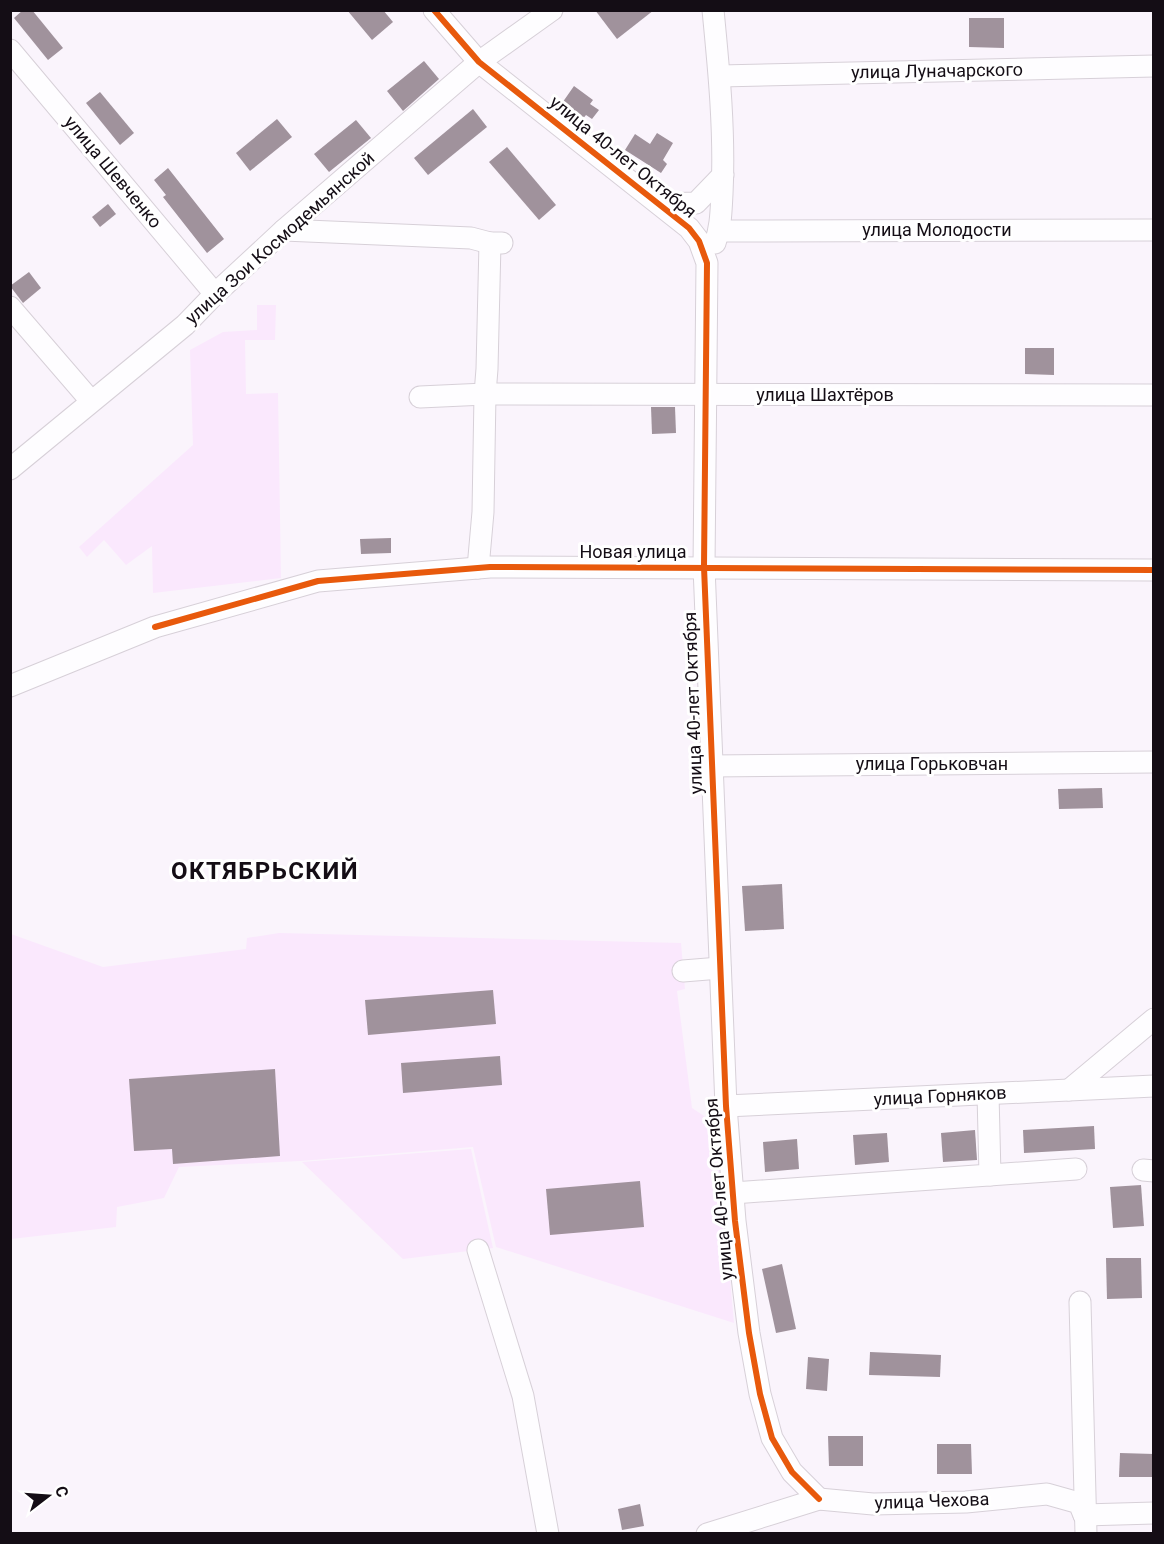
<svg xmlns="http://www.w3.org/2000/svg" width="1164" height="1544" viewBox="0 0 1164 1544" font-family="Roboto,sans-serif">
<rect width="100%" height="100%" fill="#faf4fc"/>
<g fill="#fae8fd">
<path d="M257,305h19l-1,35h-30l1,54 32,-1 3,185 -128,15 -1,-47 -26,19 -22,-25 -17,17 -8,-10 114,-102 -3,-95 33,-18 34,-2z"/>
<path d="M279,933l402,10 4,46 -8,2 15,117 24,16 18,199 -238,-76 -23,-100 -173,14 -121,6 -15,31 -47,9 -1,20 -105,12v-305l92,33 143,-18 1,-11z"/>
<path d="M471,1149l22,99 -90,11 -101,-97z"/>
</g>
<g fill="#a0929c">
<path d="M23,10h9l31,38 -15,12 -34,-42z"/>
<path d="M347,10h36l10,12 -21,18z"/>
<path d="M595,10h59l-37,29z"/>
<path d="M969,18h35v30l-35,-1z"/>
<path d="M424,61l15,18 -36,32 -16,-20z"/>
<path d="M574,86l19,14 -3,4 9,6 -7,9 -6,-4 -5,6 -21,-15z"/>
<path d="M100,92l34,41 -14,12 -34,-42z"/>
<path d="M473,109l14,18 -59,48 -14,-17z"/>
<path d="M277,119l15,18 -42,34 -14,-18z"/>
<path d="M356,120l15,18 -42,34 -15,-18z"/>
<path d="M657,133l16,10 -10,17 4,4 -6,9 -36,-23 10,-16 15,10z"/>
<path d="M507,147l49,58 -17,15 -50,-58z"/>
<path d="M168,168l56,71 -17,14 -44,-56 3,-2 -12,-15z"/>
<path d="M108,204l8,10 -16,13 -8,-10z"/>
<path d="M29,272l12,16 -18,15 -13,-17z"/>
<path d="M1025,348h29v27l-29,-1z"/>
<path d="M651,407h24l1,26 -24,1z"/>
<path d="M391,538v15l-30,1 -1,-15z"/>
<path d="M1102,788l1,20 -44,1 -1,-20z"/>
<path d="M782,884l2,45 -39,2 -3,-45z"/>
<path d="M493,990l3,34 -128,11 -3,-35z"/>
<path d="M500,1056l2,29 -99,8 -2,-30z"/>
<path d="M275,1069l5,87 -107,8 -1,-15 -38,2 -5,-72z"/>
<path d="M1094,1126l1,23 -71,4 -1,-23z"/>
<path d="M975,1130l2,30 -34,2 -2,-29z"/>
<path d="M887,1133l2,29 -34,3 -2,-30z"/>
<path d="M797,1139l2,30 -34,3 -2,-30z"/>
<path d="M640,1181l4,46 -94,8 -4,-46z"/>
<path d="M1141,1185l3,41 -31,2 -3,-41z"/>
<path d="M1106,1258h35l1,40 -35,1z"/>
<path d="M782,1264l14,65 -20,4 -14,-64z"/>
<path d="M870,1352l71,3 -1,22 -71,-2z"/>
<path d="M808,1357l21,2 -2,32 -21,-2z"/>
<path d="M828,1436h35v30h-34z"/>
<path d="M937,1444h34l1,30h-35z"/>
<path d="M1120,1453l34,1v23h-35z"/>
<path d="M640,1504l4,22 -22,4 -4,-21z"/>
</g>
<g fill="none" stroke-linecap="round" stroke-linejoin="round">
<defs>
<g id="minor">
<path d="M434,10l45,52 210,166 10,13 8,22 -3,304 22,539 9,115 14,112 11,61 12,44 20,34 27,27"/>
<path d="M713,10c6,61 12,123 9,184 -1,17 -1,33 -7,49"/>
<path d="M10,50l205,244"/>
<path d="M720,76l434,-10"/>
<path d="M660,204l36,-1 27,-28"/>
<path d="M284,230l187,8 19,5"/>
<path d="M720,231l434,-1"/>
<path d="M10,307l81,94"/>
<path d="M420,397l65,-3 2,-25 3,-126h12"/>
<path d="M10,469l175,-144 30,-31 69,-64 195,-168 73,-52"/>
<path d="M478,568l5,-56 2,-118 669,1"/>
<path d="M10,686l145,-59 163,-46 172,-14 664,3"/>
<path d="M710,766l444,-4"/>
<path d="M683,971l37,-3"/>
<path d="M1069,1090l85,-71"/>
<path d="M988,1094l2,81"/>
<path d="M726,1106l428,-20"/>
<path d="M1143,1170l11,1"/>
<path d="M733,1193l343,-24"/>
<path d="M478,1250l45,146 25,138"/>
<path d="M1080,1302l6,232"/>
<path d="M1084,1515l70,-2"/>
<path d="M707,1534l112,-35 54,5 93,-2 81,-8 32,9 5,12"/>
</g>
</defs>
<use href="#minor" stroke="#d7d0d8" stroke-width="23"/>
<use href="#minor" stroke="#fefdff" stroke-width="21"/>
<defs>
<g id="cycleway">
<path d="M434,10l45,52 210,166 10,13 8,22 -3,304 22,539 9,115 14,112 11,61 12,44 20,34 27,27"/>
<path d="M155,627l163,-46 172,-14 664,3"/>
</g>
</defs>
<use href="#cycleway" stroke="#fff" stroke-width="10"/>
<use href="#cycleway" stroke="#e8590c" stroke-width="6"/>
</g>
<g text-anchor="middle" stroke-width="6" stroke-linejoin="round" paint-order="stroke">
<g font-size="18" fill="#140d15" stroke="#fff">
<text transform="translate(937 71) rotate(-1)" y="6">улица Луначарского</text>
<text transform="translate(623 157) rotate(39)" y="6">улица 40-лет Октября</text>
<text transform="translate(113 172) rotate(50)" y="6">улица Шевченко</text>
<text x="937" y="236">улица Молодости</text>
<text transform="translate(280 238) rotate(-42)" y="6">улица Зои Космодемьянской</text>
<text x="825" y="401">улица Шахтёров</text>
<text x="633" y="558">Новая улица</text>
<text transform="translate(693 703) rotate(-92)" y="6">улица 40-лет Октября</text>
<text x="932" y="770">улица Горьковчан</text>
<text transform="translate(940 1096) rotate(-3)" y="6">улица Горняков</text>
<text transform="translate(719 1189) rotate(-95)" y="6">улица 40-лет Октября</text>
<text transform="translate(932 1501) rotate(-2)" y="6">улица Чехова</text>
</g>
<g font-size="24" font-weight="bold" letter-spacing="1.5" fill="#140d15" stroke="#fff">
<text x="265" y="879">ОКТЯБРЬСКИЙ</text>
</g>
</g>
<rect width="1164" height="1544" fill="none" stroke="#140d15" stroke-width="24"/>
<g transform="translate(48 1496) rotate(73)" stroke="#ffffff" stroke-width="4.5" paint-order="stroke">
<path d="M0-4.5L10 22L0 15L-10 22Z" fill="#140d15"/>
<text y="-9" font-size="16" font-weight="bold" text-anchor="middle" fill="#140d15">С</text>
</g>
</svg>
